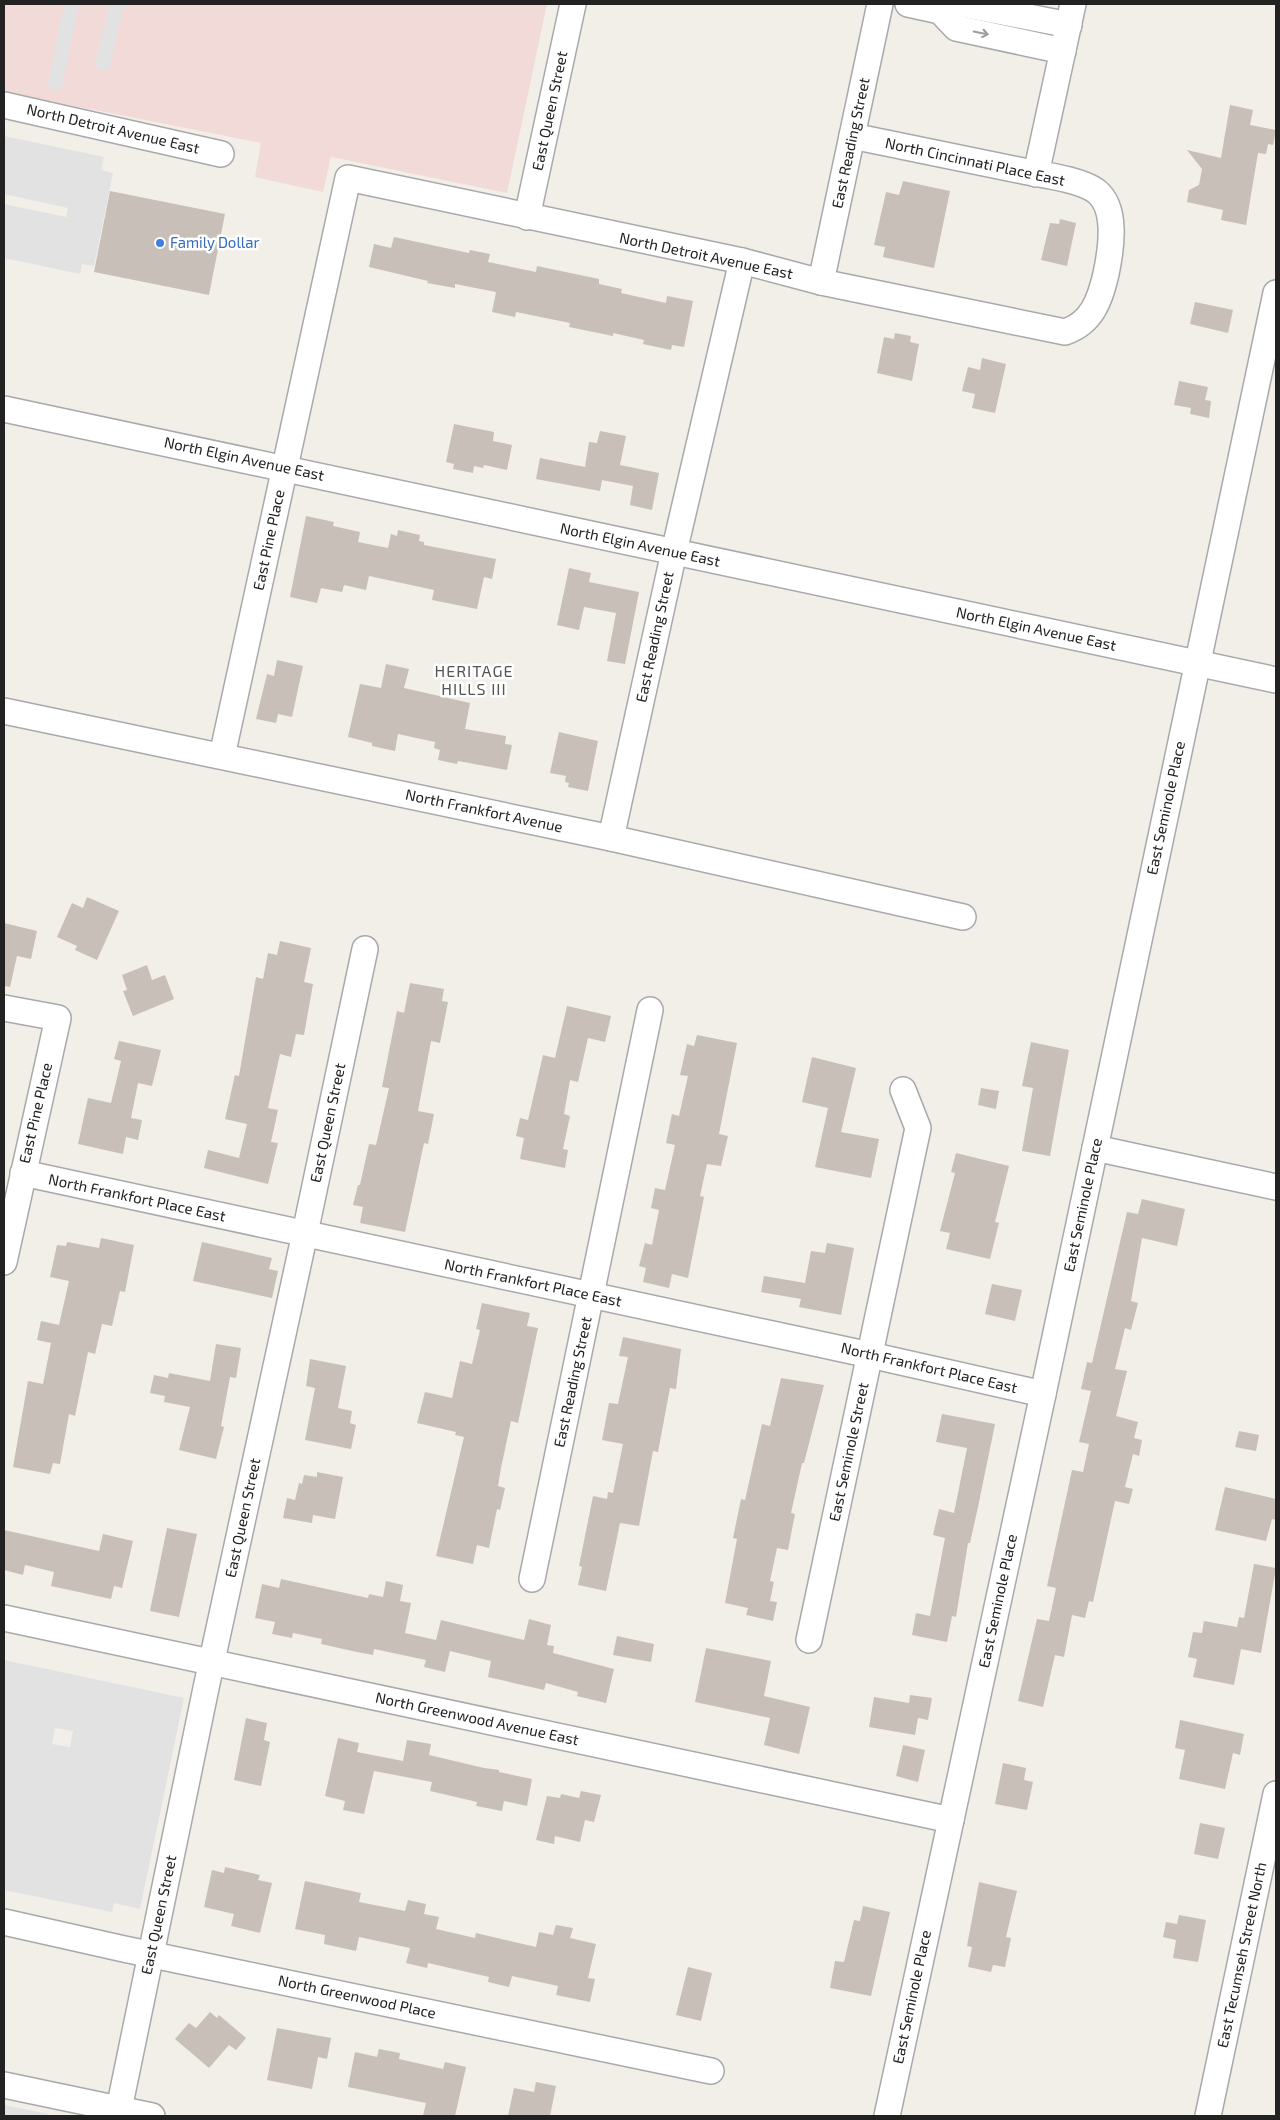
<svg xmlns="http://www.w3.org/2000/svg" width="1280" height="2120" viewBox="0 0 1280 2120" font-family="'Exo 2',sans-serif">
<rect width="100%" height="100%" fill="#f2efe9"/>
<path fill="#f2dad9" d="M4,4h543l-40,189 -176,-36 -8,35 -68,-15 6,-34 -257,-51z"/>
<g fill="#e2e2e2" fill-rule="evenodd">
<path d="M64,4h15l-18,87 -14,-3z"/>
<path d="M110,4h14l-15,66 -15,-2z"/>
<path d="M4,136l100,21 -3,13 12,3 -19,93 -12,-2 -2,10 -76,-16v-54l62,13 2,-9 -64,-14z"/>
<path d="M4,1660l180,38 -44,211 -26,-6 -2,9 -108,-22zM55,1728l18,3 -3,16 -18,-3z"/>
<path d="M4,2105l44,9v2h-44z"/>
</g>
<g fill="#c7bfb8">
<path d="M1230,105l23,5 -3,15 26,5 -3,15 -5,-1 -2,10 -8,-1 -12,72 -25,-5 2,-10 -36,-8 2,-12 10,-5 3,-16 -15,-19 34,8z"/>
<path d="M903,181l47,10 -16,77 -51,-11 2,-10 -11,-2 12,-53 13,3z"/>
<path d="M110,191l115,23 -16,81 -115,-23z"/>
<path d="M1060,219l16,4 -9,43 -26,-6 9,-37 9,1z"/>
<path d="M394,237l75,16 1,-3 20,4 -2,8 48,10 1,-6 62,13v5l23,5 -1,4 45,10 1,-7 26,5 -9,46 -12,-2 -1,5 -28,-6 1,-4 -31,-7v3l-44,-9 1,-4 -54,-11 -1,5 -23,-5 4,-20 -41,-8v4l-28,-5 1,-2 -59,-14 5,-23 17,4z"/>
<path d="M1195,302l38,8 -5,23 -38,-9z"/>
<path d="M895,333l16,3 -1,6 9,2 -7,37 -35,-8 7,-36 10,2z"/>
<path d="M982,358l24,6 -11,49 -23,-5 3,-14 -13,-3 6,-24 12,3z"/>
<path d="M1179,381l29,6 -3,13 6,1 -2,17 -19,-4 1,-6 -17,-3z"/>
<path d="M454,424l40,8 -1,9 19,4 -5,25 -23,-5 -1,3 -9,-2 -1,7 -20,-4 1,-5 -8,-2z"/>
<path d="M600,431l26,5 -6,29 39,8 -7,37 -22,-5 3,-19 -31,-6 -2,11 -64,-12 4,-21 45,9 4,-25 8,1z"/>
<path d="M306,516l28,6 -1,4 27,6 -2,10 30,6 3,-14 6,2 1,-6 22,5 -1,6 5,1v3l72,14 -4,20 -8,-2 -7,32 -45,-9 2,-10 -65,-14 -3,14 -22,-5 -2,7 -21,-4 -4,15 -27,-6z"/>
<path d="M569,568l22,5 -2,9 50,10 -14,72 -18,-3 9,-48 -32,-6 -5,23 -22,-5z"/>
<path d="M277,660l26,6 -11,51 -14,-3 -2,9 -20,-4 11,-45 7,2z"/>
<path d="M386,664l23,5 -5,19 66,15 -5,26 41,7 -1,8 7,1 -5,25 -49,-9 -1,3 -19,-4 2,-10 -6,-2 1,-6 -37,-8 -3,17 -23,-5v-3l-24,-6 12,-53 21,4z"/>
<path d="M559,732l39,9 -10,50 -20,-4 1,-4 -4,-1 1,-6 -16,-3z"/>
<path d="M87,897l32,14 -22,49 -22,-10 2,-4 -20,-9 15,-34 11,5z"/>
<path d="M4,923l33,8 -6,28 -14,-3 -7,31 -6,-1z"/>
<path d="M280,941l31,7 -7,34 9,2 -9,51 -8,-1 -5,23 -11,-3 -12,54 10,2 -7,32 7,1 -10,41 -64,-16 4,-18 31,8 8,-34 -22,-5 10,-44 4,1 17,-99 7,2 5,-26 9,2z"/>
<path d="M147,965l5,15 13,-5 9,24 -41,17 -10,-25 4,-1 -5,-15z"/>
<path d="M410,983l34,6 -2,12 6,1 -8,41 -9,-2 -13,70 16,3 -6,30 -4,-1 -19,89 -45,-9 3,-16 -10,-2 5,-20h2l9,-41 7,1 13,-57 -7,-1 7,-36 8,-40 7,2z"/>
<path d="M567,1006l44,10 -6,26 -17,-4 -10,44 -8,-2 -6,34 6,2 -7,33 5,1 -3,18 -45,-9 4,-21 -8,-2 4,-18 8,2 15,-65 12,3z"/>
<path d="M697,1035l40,8 -18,91 9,2 -7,30 -14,-2 -7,32 4,1 -16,81 -16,-4 -3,14 -26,-6 3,-14 -7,-2 6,-23 7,2 7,-35 -8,-2 4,-20 10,2 10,-45 -9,-2 6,-29 7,2 9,-40 -8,-1 7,-31 7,2z"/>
<path d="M119,1041l42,9 -9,36 -14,-3 -7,35 11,2 -4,20 -12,-3 -3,17 -45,-10 10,-46 23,5 10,-42 -7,-2z"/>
<path d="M1031,1042l38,8 -19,106 -28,-5 11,-63 -11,-2z"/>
<path d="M812,1057l44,11 -15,64 38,7 -8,39 -56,-11 13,-59 -26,-6z"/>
<path d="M981,1088l18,3 -3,18 -18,-4z"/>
<path d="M956,1153l53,13 -14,56 4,1 -9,36 -44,-10 4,-16 -10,-2 15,-58 -4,-1z"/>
<path d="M1142,1199l43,10 -8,37 -35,-8 -11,63 7,2 -7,27 -6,-2 -10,41 12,2 -11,45 22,6 -4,16 8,2 -3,16 -6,-2 -8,33 8,2 -4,15 -14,-3 -22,101 -4,-1 -4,17 -13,-3 -8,42 -9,-2 -12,52 -25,-6 19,-82 12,2 7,-33 -9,-2 25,-116 11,2 6,-28 -10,-2 12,-51 -10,-2 6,-27 5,1 35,-151 11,2z"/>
<path d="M101,1238l33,7 -9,47 -5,-1 -8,35 -10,-2 -7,30 -7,-2 -13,64 -6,-2 -9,50 -7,-1 -3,11 -37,-7 15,-86 15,3 8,-41 -14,-3 4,-19 18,4 10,-44 -19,-4 7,-32 9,1 1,-4 32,6z"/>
<path d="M202,1242l70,16 -3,11 9,2 -6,27 -79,-17z"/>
<path d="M827,1243l27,5 -13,67 -42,-8 2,-8 -40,-7 3,-16 41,7 6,-32 14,2z"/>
<path d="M992,1284l30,6 -7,31 -30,-7z"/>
<path d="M482,1303l48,10 -3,13 11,2 -20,95 -7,-2 -10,47 -3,18 7,2 -5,22 -3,-1 -8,39 -12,-3 -4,19 -37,-8 28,-119 -9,-2 1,-3 -39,-9 8,-31 27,6 8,-37 12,3 8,-34 -4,-1z"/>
<path d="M623,1337l58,12 -5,40 -6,-1 -12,64 -5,-1 -14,75 -19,-3 -14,68 -28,-6 4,-18 -3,-1 14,-70 14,3 1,-7 5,1 10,-49 -21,-4 7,-37 9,1 10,-47 -9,-1z"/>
<path d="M216,1344l25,4 -5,30 -6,-1 -9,49 3,1 -8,32 -37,-9 11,-43 -26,-5 1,-6 -15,-3 4,-18 14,3 1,-5 41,8z"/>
<path d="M310,1359l36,7 -8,42 14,3 -2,12 6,2 -5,24 -46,-9 10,-52 -9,-2z"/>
<path d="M781,1378l43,7 -20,78h-2l-11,50 4,1 -7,36 -11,-2 -7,33 4,1 -4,19 7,1 -4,19 -27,-6 2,-7 -23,-5 12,-64 -4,-1 8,-39 4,1 17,-76 8,2z"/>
<path d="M942,1414l53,10 -17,83 -8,36h-2l-12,74 -4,-1 -5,26 -35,-7 4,-22 14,3 15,-78 -12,-3 6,-26 15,4 13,-65 -31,-6z"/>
<path d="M1239,1431l20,4 -3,16 -21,-4z"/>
<path d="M317,1472l26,5 -8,42 -22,-4 -1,8 -29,-5 4,-20 8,2 4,-17 3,1 2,-9 13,2z"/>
<path d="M1225,1487l51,12v21l-4,-1 -6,22 -51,-11z"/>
<path d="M167,1528l30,6 -18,83 -29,-6z"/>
<path d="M4,1530l95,21 4,-17 30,7 -11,47 -8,-2 -3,13 -60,-13 3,-14 -29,-7 -2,10 -19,-5z"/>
<path d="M1254,1564l22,4 -15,85 -20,-4 -7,36 -41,-8 4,-18 -9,-2 5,-25 9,1 2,-12 33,6 2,-10 5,1z"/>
<path d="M281,1579l87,19 1,-4 14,3 3,-16 17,4 -3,16 11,2 -6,30 31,7 5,-20 83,20 5,-21 22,6 -4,20 7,1 -1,7 61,16 -8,34 -29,-7 1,-4 -32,-9 -2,7 -56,-13 3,-16 -41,-10 -5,21 -21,-5 2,-7 -52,-11 -1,6 -16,-3 -36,-8 1,-5 -29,-6 -1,5 -20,-4 3,-12 -20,-4 7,-34 17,4z"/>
<path d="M617,1636l37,8 -3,18 -38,-7z"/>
<path d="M706,1648l65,13 -7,35 46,11 -11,47 -35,-9 6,-27 -75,-16z"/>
<path d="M910,1695l22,3 -4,22 -10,-2 -3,17 -46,-8 5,-30 35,6z"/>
<path d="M246,1718l21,5 -3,17 6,2 -9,44 -27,-6z"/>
<path d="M1180,1720l64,14 -4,21 -7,-2 -8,36 -46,-10 6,-29 -10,-2z"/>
<path d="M338,1738l21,5 -2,9 46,9 4,-21 24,4 -2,11 55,13 15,2v2l33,7 -5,27 -23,-5 -2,10 -26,-5 1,-4 -47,-11 2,-9 -58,-11 -10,43 -21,-4 2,-9 -20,-5z"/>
<path d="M903,1745l22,5 -7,32 -22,-6z"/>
<path d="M1003,1763l23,5 -2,12 9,2 -6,28 -32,-6z"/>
<path d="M581,1791l20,4 -7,27 -9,-2 -5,22 -25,-6 -1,8 -18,-4 11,-44 13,2 1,-4 18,4z"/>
<path d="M1200,1823l25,5 -7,31 -24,-5z"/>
<path d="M225,1867l35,8 -2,5 14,3 -12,50 -29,-7 3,-12 -30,-7 8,-37 12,3z"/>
<path d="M305,1881l56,12 -2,9 46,9 3,-11 18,4 -2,10 15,3 -3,12 39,9 1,-5 60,14 3,-15 14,3 3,-10 17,3 -3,10 26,6 -8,34 7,1 -5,23 -34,-7 2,-9 -46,-10 -3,11 -21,-5 1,-5 -61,-14 -1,5 -21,-5 4,-15 -51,-11 -3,14 -32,-7 1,-9 -30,-6z"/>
<path d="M979,1882l38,9 -11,46 5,1 -6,29 -12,-2 -2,7 -23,-5 4,-20 -5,-1z"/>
<path d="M863,1906l27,6 -19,84 -41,-8 5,-27 9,1 10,-42 6,1z"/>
<path d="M1179,1915l27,5 -8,42 -25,-4 3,-18 -13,-3 3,-15 11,2z"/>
<path d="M688,1967l24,6 -11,48 -25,-6z"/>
<path d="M210,2012l7,6 2,-3 27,23 -10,12 -7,-5 -20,23 -34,-29 14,-16 7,5z"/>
<path d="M277,2028l54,10 -4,21 -9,-2 -6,32 -45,-9z"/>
<path d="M379,2049l21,4 -1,6 44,10 2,-7 21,5 -11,49h-32l3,-13 -78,-16 7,-35 22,5z"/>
<path d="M536,2082l20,4 -6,30h-42l6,-28 20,4z"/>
</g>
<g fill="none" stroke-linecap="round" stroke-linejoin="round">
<defs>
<g id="minor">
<path d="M908,4l32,7 16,-6"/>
<path d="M962,4l107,21"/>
<path d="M940,11l16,17 107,23"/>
<path d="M4,105l217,49"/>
<path d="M1036,174l37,-170"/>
<path d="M527,217l46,-213"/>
<path d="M821,282l59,-278"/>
<path d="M4,409l1272,271"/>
<path d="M4,711l607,127 352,79"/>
<path d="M222,756l126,-578 394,83 79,21 244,50c27,-9 35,-32 41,-58 5,-24 12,-66 -10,-83 -17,-12 -53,-16 -73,-20 -57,-12 -114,-23 -171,-35"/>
<path d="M611,838l63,-286 68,-291"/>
<path d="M4,1008l54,10 -54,244"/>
<path d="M1095,1148l181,39"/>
<path d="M23,1173l847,182 173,39"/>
<path d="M532,1579l118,-569"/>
<path d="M4,1618l947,202"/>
<path d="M809,1640l109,-512 -15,-38"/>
<path d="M4,1922l120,27 587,122"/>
<path d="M4,2085l148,31"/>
<path d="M119,2109l87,-421 99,-455 60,-284"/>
<path d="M887,2116l156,-722 233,-1101"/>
<path d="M1208,2116l68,-322"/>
</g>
</defs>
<use href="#minor" stroke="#a9a9a9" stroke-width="28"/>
<use href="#minor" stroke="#fff" stroke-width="25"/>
</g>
<defs><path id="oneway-shaft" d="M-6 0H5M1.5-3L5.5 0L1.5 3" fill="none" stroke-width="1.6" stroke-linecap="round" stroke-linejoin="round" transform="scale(1.25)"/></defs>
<use stroke="#9c9c9c" href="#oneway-shaft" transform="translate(981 33) rotate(12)"/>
<circle fill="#3f7fe0" stroke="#fff" stroke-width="2" cx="160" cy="243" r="5"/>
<g text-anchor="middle" stroke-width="5" stroke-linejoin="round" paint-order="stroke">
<g font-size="15" fill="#222" stroke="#fff">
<text transform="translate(550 111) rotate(-78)" y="5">East Queen Street</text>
<text transform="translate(113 129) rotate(13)" y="5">North Detroit Avenue East</text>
<text transform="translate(851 143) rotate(-78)" y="5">East Reading Street</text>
<text transform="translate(975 162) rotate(12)" y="5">North Cincinnati Place East</text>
<text transform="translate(706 256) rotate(12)" y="5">North Detroit Avenue East</text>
<text transform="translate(244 459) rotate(12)" y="5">North Elgin Avenue East</text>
<text transform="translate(269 540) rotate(-78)" y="5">East Pine Place</text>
<text transform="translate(640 545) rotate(12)" y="5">North Elgin Avenue East</text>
<text transform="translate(1036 629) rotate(12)" y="5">North Elgin Avenue East</text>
<text transform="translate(655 637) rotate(-78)" y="5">East Reading Street</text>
<text transform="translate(1166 808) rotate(-78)" y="5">East Seminole Place</text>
<text transform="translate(484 811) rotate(12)" y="5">North Frankfort Avenue</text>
<text transform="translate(36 1113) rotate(-77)" y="5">East Pine Place</text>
<text transform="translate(328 1123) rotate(-78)" y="5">East Queen Street</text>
<text transform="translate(137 1198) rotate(12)" y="5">North Frankfort Place East</text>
<text transform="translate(1083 1205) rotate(-78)" y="5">East Seminole Place</text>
<text transform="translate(533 1283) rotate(12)" y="5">North Frankfort Place East</text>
<text transform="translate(929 1368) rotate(13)" y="5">North Frankfort Place East</text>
<text transform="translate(573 1382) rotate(-78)" y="5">East Reading Street</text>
<text transform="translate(849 1452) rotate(-78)" y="5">East Seminole Street</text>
<text transform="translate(243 1518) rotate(-78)" y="5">East Queen Street</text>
<text transform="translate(998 1601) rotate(-78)" y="5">East Seminole Place</text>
<text transform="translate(477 1719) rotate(12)" y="5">North Greenwood Avenue East</text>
<text transform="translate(159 1915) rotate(-78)" y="5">East Queen Street</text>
<text transform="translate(1242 1955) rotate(-78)" y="5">East Tecumseh Street North</text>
<text transform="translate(357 1997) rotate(12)" y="5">North Greenwood Place</text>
<text transform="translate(912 1997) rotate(-78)" y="5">East Seminole Place</text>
</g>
<g font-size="15" fill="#366cbe" stroke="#fff" text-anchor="start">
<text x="170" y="248">Family Dollar</text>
</g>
<g font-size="16" letter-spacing="1" fill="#555" stroke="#fff">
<text x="474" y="677">HERITAGE<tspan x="474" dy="18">HILLS III</tspan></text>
</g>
</g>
<rect width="1280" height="2120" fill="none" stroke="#222222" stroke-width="10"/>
</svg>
